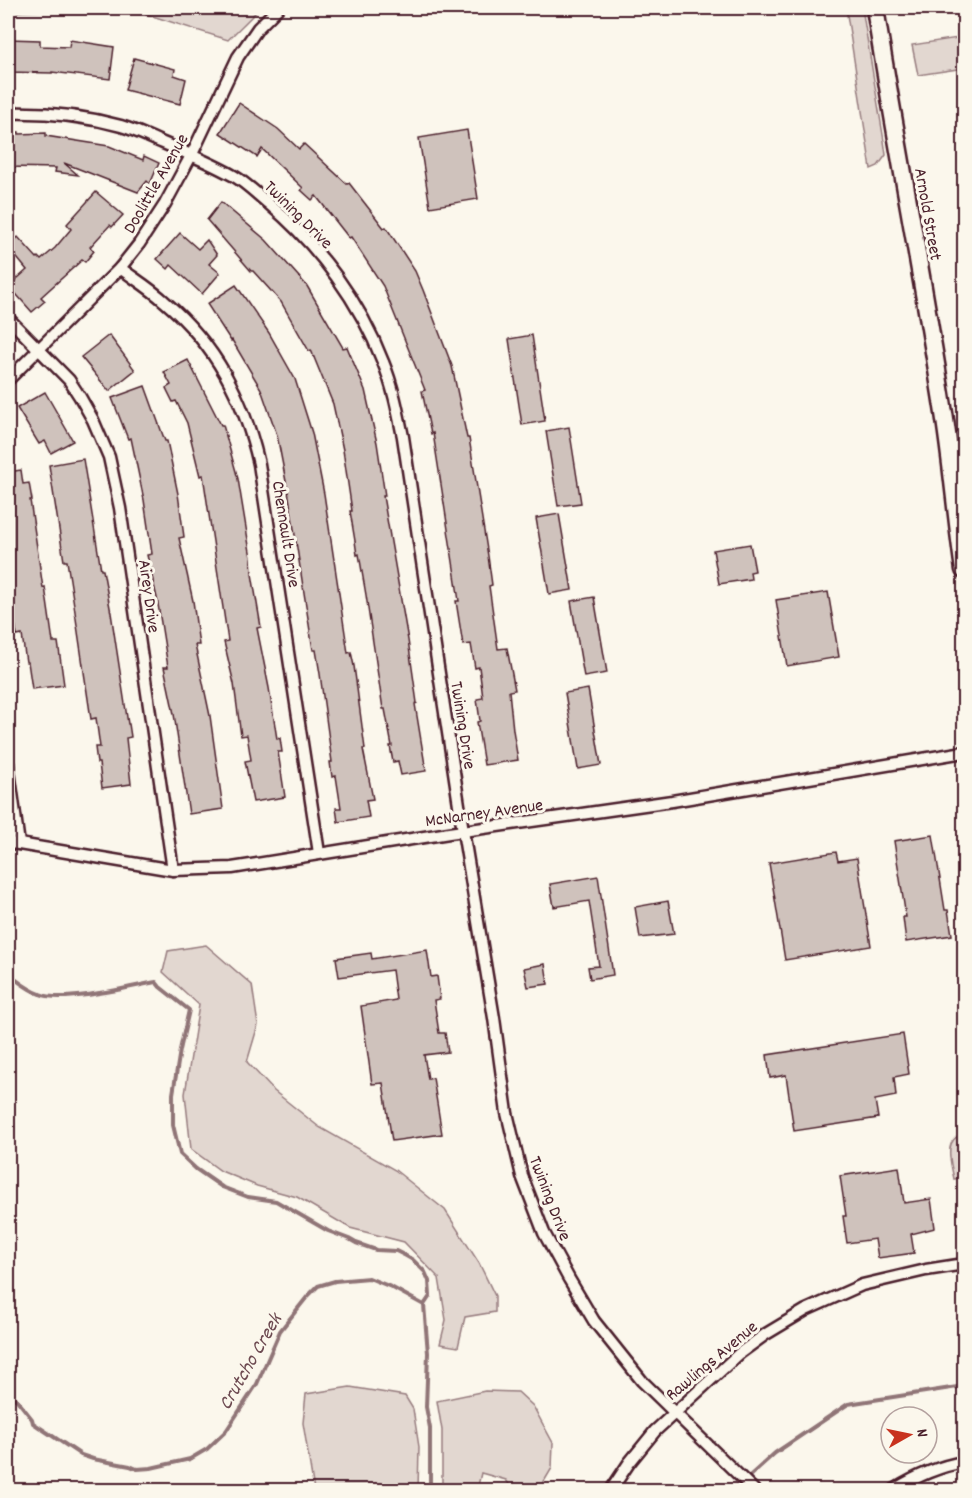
<svg xmlns="http://www.w3.org/2000/svg" width="972" height="1498" viewBox="0 0 972 1498" font-family="Dekko,sans-serif">
<rect width="100%" height="100%" fill="#fbf7ec"/>
<filter id="ink" filterUnits="userSpaceOnUse"><feTurbulence type="fractalNoise" baseFrequency=".0167" numOctaves="2"/><feDisplacementMap in="SourceGraphic" scale="12" xChannelSelector="R" yChannelSelector="G"/><feConvolveMatrix kernelMatrix="1 2 1 2 8 2 1 2 1" color-interpolation-filters="sRGB"/></filter>
<g filter="url(#ink)">
<g fill="#e2d7d0" stroke="#967b7e" stroke-width="1.5">
<path d="M8,8h252l-32,32 -82,-26 -75,-5 -63,3z"/>
<path d="M846,8h16l22,133 2,14 -8,11 -7,3z"/>
<path d="M964,37v31l-46,7 -6,-30z"/>
<path d="M206,945l46,40 6,40 -11,37 27,29 45,36 76,43 50,40 34,53 16,33v16l-30,5 -7,30 -18,-3 6,-24 -7,-42 -35,-36 -54,-14 -53,-31 -40,-11 -36,-15 -30,-22 -6,-55 14,-89 -36,-33 5,-21z"/>
<path d="M964,1134v43l-10,2c-3,-16 -12,-40 10,-45z"/>
<path d="M350,1387l55,9 8,13 6,38 -1,43h-104l-11,-67 3,-29z"/>
<path d="M485,1391l33,1 15,14 20,37 -1,25 -13,22h-26l-7,-10 -25,-7 -4,17h-35v-60l-5,-29z"/>
</g>
<g fill="none" stroke-linecap="round" stroke-linejoin="round">
<g stroke="#907477" stroke-width="4">
<path d="M8,974c10,7 20,16 32,20 23,10 89,-7 116,-12l4,5 29,23 -9,40 -7,44v31l7,29 16,15 26,18 26,10 28,4 52,30 21,8 7,4 20,7 20,1 10,5 7,4 12,12 4,9 1,15 -6,9"/>
<path d="M424,1305l4,48 -2,54 4,21v62"/>
<path d="M8,1394l9,6 15,19 1,4 48,32 12,4 37,7 7,3 14,-1 39,-9 17,-10 19,-18 31,-47 23,-53 27,-34 11,-11 17,-5 34,-3 22,9 33,18"/>
<path d="M734,1490l41,-37 73,-49 116,-18"/>
</g>
</g>
<g fill="#cfc2bc" stroke="#4a1f2b" stroke-width="1.5">
<path d="M8,39l32,1v6l29,1 1,-7 44,7 -4,32 -58,-7v1l-44,-1z"/>
<path d="M134,58l41,11 -1,6 12,4 -6,25 -55,-14z"/>
<path d="M239,103l39,26 21,20 5,-5 43,40 2,-1 35,45 2,-1 29,44 8,19 29,76 15,72h2l19,118 4,29 -3,1 9,63 9,-1 8,42 -6,1 4,39 5,30 -34,5 -7,-43 3,-1 -3,-22 6,-1 -4,-31 -4,1 -4,-24 -8,1 -7,-44h3l-14,-91 -12,-77 -2,1 -9,-43 3,-1 -42,-104 -32,-49 -2,1 -33,-42 -4,4 -11,-10 2,-2 -41,-39 -5,8 -37,-24z"/>
<path d="M467,130l11,69 -48,8 -11,-69z"/>
<path d="M8,132h11v2l27,-1v3l63,10 34,14 1,-4 15,7 -9,21 -3,-3 -9,11 -74,-29 14,12 -23,-3 1,-4 -48,-1z"/>
<path d="M96,192l27,23 -11,12 -2,-2 -20,22 4,4 -9,11 -3,-2 -41,37 4,4 -13,11 -23,-26 18,-16 -19,-23 10,-10 19,21 1,-1 3,3 14,-12 16,-19 -4,-5z"/>
<path d="M221,202l45,38 41,46 36,62 4,-1 18,43 12,53 8,53h-2l25,144 9,63 -2,1 11,67 -25,4 -3,-14 -5,1 -3,-16h2l-7,-37h-2l-17,-114 -7,-41 -2,1 -2,-14 -5,-30h2l-9,-61 -10,-46 -22,-54 -2,1 -28,-49 -28,-31h-2l-44,-51z"/>
<path d="M180,233l18,16 9,-9 10,15 -8,9 11,9 -18,21 -31,-29 -3,4 -11,-10z"/>
<path d="M236,285l33,48 26,46 17,54 12,61 24,159 3,-1 3,14 11,83h-2l10,50 -7,1 3,17 -31,5 -2,-14h5l-5,-32 -4,1 -2,-15h2l-12,-88 -4,-24h-3l-24,-153 -12,-62 -16,-46 -29,-49 -1,1 -24,-37z"/>
<path d="M109,335l26,35 -26,21 -28,-34z"/>
<path d="M532,335l13,86 -23,4 -13,-86z"/>
<path d="M188,360l33,65h2l15,54 13,79 1,16 9,53 -4,1 12,60 8,51 3,-1 2,14h-4l7,45 -32,5 -8,-41 6,-1 -4,-25 -6,1 -7,-52 -10,-42 4,-1 -25,-166 -3,1 -13,-53 -11,-22 -3,1 -7,-14 5,-3 -7,-13z"/>
<path d="M145,386l20,55h2l11,53 6,43 -5,1 14,63 6,44h-4l15,71 13,93 -34,5 -15,-100 -10,-47h4l-11,-69 -10,-43 5,-1 -8,-54 -13,-62 -3,1 -16,-41z"/>
<path d="M45,392l28,49 -22,12 -6,-12 -6,3 -22,-36z"/>
<path d="M569,427l12,76 -23,3 -12,-75z"/>
<path d="M83,459l18,111h2l8,43 17,111h1l2,13 -5,1 5,46 -29,4 -3,-25h-2l-2,-16h5l-4,-29 -5,1 -17,-114 -7,-44h-3l-15,-96z"/>
<path d="M21,470l2,14 6,-1 3,17h-2l13,88 2,-1 8,55h5l6,43 -32,4 -4,-27h-2l-4,-27 -5,1 -8,-53 -1,1v-112z"/>
<path d="M559,514l13,76 -23,4 -13,-76z"/>
<path d="M750,544l5,27 -5,1 1,7 -32,5 -6,-34z"/>
<path d="M828,592l11,65 -52,9 -11,-66z"/>
<path d="M594,597l13,76 -23,4 -13,-76z"/>
<path d="M588,689l13,76 -23,4 -13,-76z"/>
<path d="M933,835l12,75h3l4,25 -46,7 -3,-25h3l-12,-76z"/>
<path d="M836,852l2,9 19,-3 14,88 -86,14 -16,-97z"/>
<path d="M598,876l15,99 -23,4 -2,-12 11,-1 -10,-65 -35,6 -4,-23z"/>
<path d="M668,901l6,33 -34,4 -5,-31z"/>
<path d="M427,950l4,27 6,-1 3,23 -6,1 5,33h6l3,19 -24,3 4,24 5,-1 9,56 -50,7 -9,-58 -11,1 -11,-78 35,-6 -4,-30 -53,7 -3,-19 35,-5 1,6z"/>
<path d="M545,964l3,20 -20,3 -4,-19z"/>
<path d="M903,1034l6,40 -15,3 2,19 -21,4 3,18 -84,13 -8,-56 -16,3 -3,-23z"/>
<path d="M899,1167l5,36 27,-4 4,29 -24,6 3,19 -36,5 -3,-19 -28,4 -4,-27h3l-6,-40z"/>
</g>
<g fill="none" stroke-linecap="round" stroke-linejoin="round">
<defs>
<g id="minor">
<path d="M8,113c37,-1 76,3 113,13 14,4 28,11 42,17 24,10 48,20 71,33 12,7 24,19 35,28 50,42 91,98 114,158 10,24 15,50 20,75l60,394 31,187 13,95 15,63 22,57 25,46 25,42 48,60 112,109"/>
<path d="M120,268c15,11 31,21 44,33 52,44 80,98 95,163l60,389"/>
<path d="M8,318l61,62 11,17 13,23 16,37 11,51 53,362"/>
<path d="M8,380l112,-112 19,-24 26,-40 27,-50 46,-97 20,-29 20,-20"/>
<path d="M8,763l11,81"/>
<path d="M8,843l11,1 154,26 59,-2 217,-35 223,-32 292,-49"/>
<path d="M611,1490l18,-27 26,-32 85,-78 26,-19 40,-24 56,-25 64,-15 38,-6"/>
<path d="M894,1490c21,-13 46,-24 70,-28"/>
</g>
<path id="secondary" d="M875,8c21,133 47,266 68,399 9,54 13,109 21,163"/>
</defs>
<use href="#minor" stroke="#4a1f2b" stroke-width="15"/>
<use href="#secondary" stroke="#4a1f2b" stroke-width="21"/>
<use href="#minor" stroke="#fbf7ec" stroke-width="10"/>
<use href="#secondary" stroke="#fbf7ec" stroke-width="16"/>
</g>
</g>
<g text-anchor="middle" stroke-width="6" stroke-linejoin="round" paint-order="stroke">
<g font-size="18" fill="#4a1f2b" stroke="#fbf7ec">
<text transform="translate(155 183) rotate(-60)" y="6">Doolittle Avenue</text>
<text transform="translate(299 214) rotate(45)" y="6">Twining Drive</text>
<text transform="translate(929 214) rotate(80)" y="6">Arnold Street</text>
<text transform="translate(287 534) rotate(81)" y="6">Chennault Drive</text>
<text transform="translate(150 596) rotate(82)" y="6">Airey Drive</text>
<text transform="translate(464 725) rotate(81)" y="6">Twining Drive</text>
<text transform="translate(484 812) rotate(-8)" y="6">McNarney Avenue</text>
<text transform="translate(551 1198) rotate(69)" y="6">Twining Drive</text>
<text transform="translate(711 1360) rotate(-40)" y="6">Rawlings Avenue</text>
</g>
<g font-size="20" font-style="italic" fill="#6d4a51" stroke="#fbf7ec">
<text transform="translate(249 1361) rotate(-60)" y="7">Crutcho Creek</text>
</g>
</g>
<rect width="972" height="1498" fill="none" stroke="#fbf7ec" stroke-width="30"/>
<rect x="15" y="15" width="942" height="1468" fill="none" stroke="#4a1f2b" stroke-width="2" filter="url(#ink)"/>
<g transform="translate(909 1435) rotate(81)"><circle r="28" fill="#fbf7ec" stroke="#b4a19f" stroke-width="1.5"/>
<path d="M0-4.5L10 22L0 15L-10 22Z" fill="#c8321e"/>
<text y="-9" font-size="16" font-weight="bold" text-anchor="middle" fill="#4a1f2b">N</text>
</g>
</svg>
